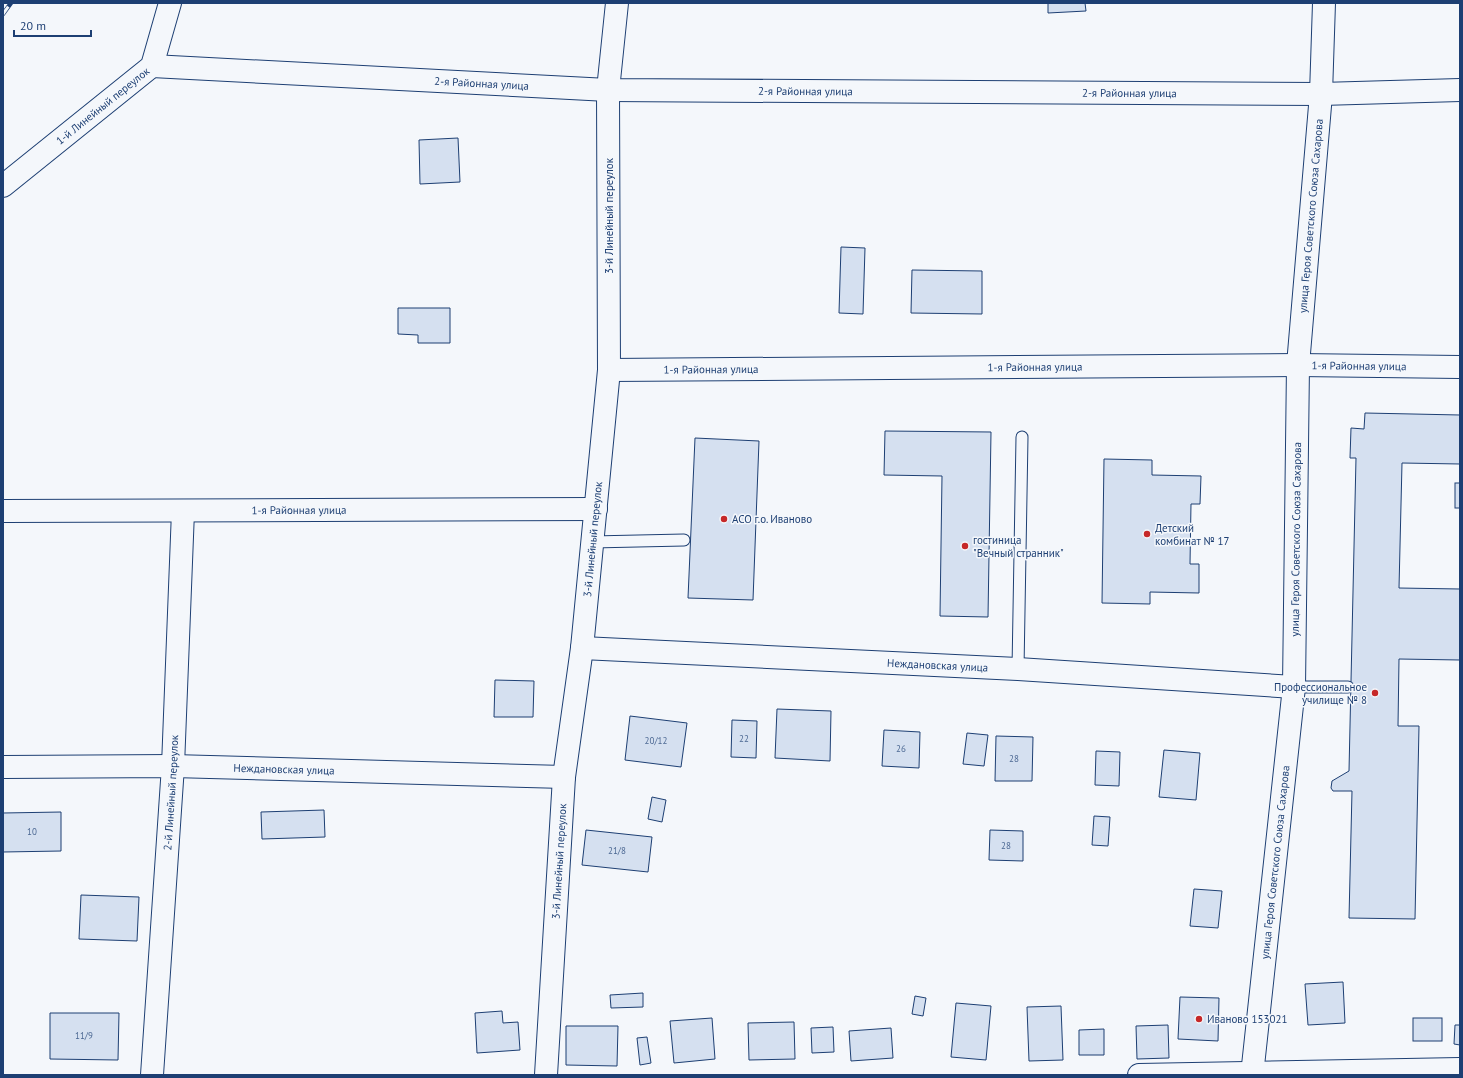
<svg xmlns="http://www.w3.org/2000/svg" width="1463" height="1078" viewBox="0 0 1463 1078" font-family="'PT Sans',sans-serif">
<rect width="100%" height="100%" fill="#f4f7fb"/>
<g fill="#d5e0f0" stroke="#1d3f73">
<path d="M1048,3h37l1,8 -38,2z"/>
<path d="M458,138l2,44 -40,2 -1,-44z"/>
<path d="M841,247l24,1 -2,66 -24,-1z"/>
<path d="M912,270l70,1v43l-71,-1z"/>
<path d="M398,308h52v35h-32v-8l-20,-1z"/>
<path d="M1365,413l95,2v49l-58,-1 -3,125 61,1v71l-61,-1 -1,67h21l-4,193 -66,-1 3,-127h-19l-2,-3 1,-7 17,-10 7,-313h-6l1,-30 13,1z"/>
<path d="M885,431l106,1 -3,185 -48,-1 2,-140 -58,-1z"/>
<path d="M695,438l64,3 -6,159 -65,-2z"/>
<path d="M1104,459l48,1v15l49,1 -1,28h-9l-1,60h9v29l-49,-1v12l-48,-1z"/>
<rect x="1455" y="483" width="5" height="25"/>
<path d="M495,680l39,1 -1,36h-39z"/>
<path d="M777,709l54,2 -1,50 -55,-3z"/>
<path d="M630,716l57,7 -6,44 -56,-7z"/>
<path d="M732,720l25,1 -1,37 -25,-1z"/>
<path d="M884,730l36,2 -1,36 -37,-2z"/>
<path d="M967,733l21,2 -4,31 -21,-2z"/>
<path d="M996,736l37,1 -1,44h-37z"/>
<path d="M1164,750l36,3 -4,47 -37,-3z"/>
<path d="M1096,751l24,1 -1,34 -24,-1z"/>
<path d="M652,797l14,3 -4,22 -14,-3z"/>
<path d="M324,810l1,27 -63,2 -1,-27z"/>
<path d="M61,812v39l-58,1v-39z"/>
<path d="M1094,816l16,1 -2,29 -16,-1z"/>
<path d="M586,830l66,7 -4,35 -66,-7z"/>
<path d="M990,830l33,1v30l-34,-1z"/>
<path d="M1194,889l28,2 -4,37 -28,-2z"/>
<path d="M81,895l58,2 -2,44 -58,-2z"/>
<path d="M1343,982l2,41 -37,2 -3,-41z"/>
<path d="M643,993v14l-32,1 -1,-13z"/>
<path d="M915,996l11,2 -3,18 -11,-2z"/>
<path d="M1180,997l39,1 -1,43 -40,-2z"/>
<path d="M956,1003l35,3 -5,54 -35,-3z"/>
<path d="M1061,1006l2,54 -34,1 -2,-54z"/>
<path d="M502,1011l1,12 15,-1 2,28 -43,3 -2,-40z"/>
<path d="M50,1013h69l-1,47 -68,-1z"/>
<path d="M712,1018l3,41 -41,4 -4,-42z"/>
<rect x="1413" y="1018" width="29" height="23"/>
<path d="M794,1022l1,37 -46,1 -1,-37z"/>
<path d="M1168,1025l1,33 -32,1 -1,-33z"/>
<path d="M1455,1025h5v20l-6,-1z"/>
<path d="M566,1026h52l-1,40 -51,-1z"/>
<path d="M833,1027l1,25 -22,1 -1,-25z"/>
<path d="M891,1028l2,30 -42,3 -2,-30z"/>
<path d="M1104,1029v26h-25v-25z"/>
<path d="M647,1037l4,26 -11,2 -3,-27z"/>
</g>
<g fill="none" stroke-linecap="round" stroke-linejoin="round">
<defs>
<g id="service">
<path d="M592,542l92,-2"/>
<path d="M1018,669l4,-232"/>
<path d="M1294,687h54"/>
</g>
<g id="minor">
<path id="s1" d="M152,66l456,24 713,4 139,-4"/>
<path id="s2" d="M3,186l149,-120 18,-63"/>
<path id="s3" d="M609,370l689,-5 162,2"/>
<path id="s4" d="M3,511l593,-2"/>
<path id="s5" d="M582,648l436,21 276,18"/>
<path id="s6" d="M3,767l170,-1 391,11"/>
<path id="s7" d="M152,1075l21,-309 10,-255"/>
<path id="s8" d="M546,1075l18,-298 18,-129 27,-278 -1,-280 9,-87"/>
<path d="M1139,1075l321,-6"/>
</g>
<g id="tertiary">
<path id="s9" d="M1252,1075l42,-388 4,-322 23,-271 3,-91"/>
</g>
</defs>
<use href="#service" stroke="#1d3f73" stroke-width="13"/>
<use href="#minor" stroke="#1d3f73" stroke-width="24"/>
<use href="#tertiary" stroke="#1d3f73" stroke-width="24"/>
<use href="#service" stroke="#f4f7fb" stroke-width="11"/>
<use href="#minor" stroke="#f4f7fb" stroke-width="22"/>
<use href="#tertiary" stroke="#f4f7fb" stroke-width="22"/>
<defs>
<path id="rail" d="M3,14l8,-11"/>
</defs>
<use href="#rail" stroke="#1d3f73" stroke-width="4.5"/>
<use href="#rail" stroke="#f4f7fb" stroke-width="3" stroke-dasharray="9" stroke-linecap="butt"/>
</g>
<g fill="#c62828" stroke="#f4f7fb" stroke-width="1.5">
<circle cx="724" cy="519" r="4"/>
<circle cx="1147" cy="534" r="4"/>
<circle cx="965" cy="546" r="4"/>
<circle cx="1375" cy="693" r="4"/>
<circle cx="1199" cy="1019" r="4"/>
</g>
<g text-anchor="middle" stroke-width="3" stroke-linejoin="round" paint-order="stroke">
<g font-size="9" fill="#4b6792">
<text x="744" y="742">22</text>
<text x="656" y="744">20/12</text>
<text x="901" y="752">26</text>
<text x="1014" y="762">28</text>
<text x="32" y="835">10</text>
<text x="1006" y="849">28</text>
<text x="617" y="854">21/8</text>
<text x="84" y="1039">11/9</text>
</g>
<g font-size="11" fill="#1d3f73" stroke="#f4f7fb">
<text dy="4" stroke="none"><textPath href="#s1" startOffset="330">2-я Районная улица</textPath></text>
<text dy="4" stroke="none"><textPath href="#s1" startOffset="654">2-я Районная улица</textPath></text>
<text dy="4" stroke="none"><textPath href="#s1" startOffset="978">2-я Районная улица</textPath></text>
<text dy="4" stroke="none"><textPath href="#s2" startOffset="128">1-й Линейный переулок</textPath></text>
<text transform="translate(609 216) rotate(-90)" y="4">3-й Линейный переулок</text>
<text dy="4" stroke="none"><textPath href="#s9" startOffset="862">улица Героя Советского Союза Сахарова</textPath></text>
<text dy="4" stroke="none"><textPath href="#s3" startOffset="750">1-я Районная улица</textPath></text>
<text dy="4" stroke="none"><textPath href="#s3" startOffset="426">1-я Районная улица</textPath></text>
<text dy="4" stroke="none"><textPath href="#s3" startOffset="102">1-я Районная улица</textPath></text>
<text dy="4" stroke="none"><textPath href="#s4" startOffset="296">1-я Районная улица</textPath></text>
<text dy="4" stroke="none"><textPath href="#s8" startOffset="538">3-й Линейный переулок</textPath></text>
<text dy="4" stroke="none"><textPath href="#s9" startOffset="538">улица Героя Советского Союза Сахарова</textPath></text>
<text dy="4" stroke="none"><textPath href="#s5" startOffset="356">Неждановская улица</textPath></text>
<text dy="4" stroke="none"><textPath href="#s6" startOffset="281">Неждановская улица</textPath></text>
<text dy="4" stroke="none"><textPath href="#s7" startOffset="283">2-й Линейный переулок</textPath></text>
<text dy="4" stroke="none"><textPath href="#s8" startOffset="214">3-й Линейный переулок</textPath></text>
<text dy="4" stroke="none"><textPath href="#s9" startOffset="214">улица Героя Советского Союза Сахарова</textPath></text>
</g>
<g font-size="11" fill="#1d3f73" stroke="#f4f7fb" text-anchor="start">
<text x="732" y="523">АСО г.о. Иваново</text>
<text x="1155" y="532">Детский<tspan x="1155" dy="13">комбинат № 17</tspan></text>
<text x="973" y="544">гостиница<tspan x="973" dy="13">"Вечный странник"</tspan></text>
<text x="1367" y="691" text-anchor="end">Профессиональное<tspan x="1367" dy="13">училище № 8</tspan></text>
<text x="1207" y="1023">Иваново 153021</text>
</g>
</g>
<rect width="1463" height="1078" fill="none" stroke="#1d3f73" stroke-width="8"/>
<path d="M14 30v6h77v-6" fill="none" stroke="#1d3f73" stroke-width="2"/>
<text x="20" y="30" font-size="12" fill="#1d3f73" stroke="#f4f7fb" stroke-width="3" paint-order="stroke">20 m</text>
</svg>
